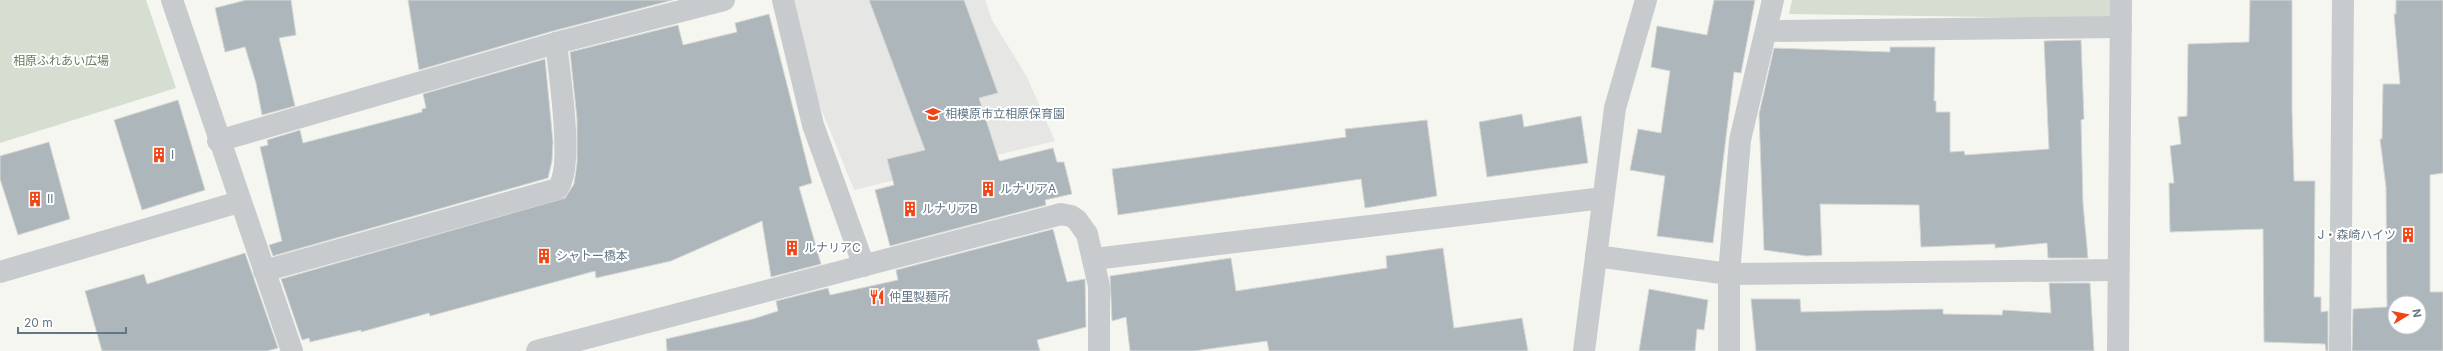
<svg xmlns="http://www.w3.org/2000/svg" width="2443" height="351" viewBox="0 0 2443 351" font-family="Inter,'Noto Sans JP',sans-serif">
<rect width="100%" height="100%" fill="#f6f6f1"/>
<path fill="#e6e7e5" d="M794,0h191l7,20 35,57 28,64 -201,49 -41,-101z"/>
<g fill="#d6ded2">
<path d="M0,0h146l30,88 -176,55z"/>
<path d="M1792,0h320v19l-323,-5z"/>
</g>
<g fill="#adb6ba" stroke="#d7d7d4" fill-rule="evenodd">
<path d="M246,0h45l5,35 -17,3 16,68 -33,9 -6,-32 -11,-36 -20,5 -10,-44z"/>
<path d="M408,0h265l-120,31 -134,39z"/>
<path d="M869,0h95l34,93 -19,5 20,62 1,1 53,-13 4,14h7l8,32 -27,6 1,5 -156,41 -15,-56 19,-5 -7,-26 38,-9z"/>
<path d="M1714,0h41l-14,73 -7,-1 -21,171 -56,-7 8,-60 -35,-6 8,-41 23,4 9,-62 -19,-4 6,-41 50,9z"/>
<path d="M2250,0h42v110l2,71h21l-1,116h7v15l7,-1v40h-2l-1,-7 -61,-2 -1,-113 -93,3 -1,-49h5l-4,-37 11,-2 -3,-27 9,-1 1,-72 61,-2z"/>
<path d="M2396,0h47v173l-13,2v117h13v59h-91l1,-42 34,-2 -1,-120 -6,-48h2l1,-55h17l-6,-70h2zM2395,303h24v24h-24z"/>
<path d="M769,14l43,169 -13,4 22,77 -50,13 -9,-56 -91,40 -75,17 -1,-7 -165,45 -1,-3 -68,19v-2l-51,12 -1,-4 -7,2 -21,-61 284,-81 9,-14 3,-21v-44l-7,-67 108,-27 5,20 54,-13 -2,-9z"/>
<path d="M2081,40l3,79 -3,1 2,84 5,54h-40l-1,-15 -52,5v-4l-74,3 -2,-42 -99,-1 2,51 -15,1 -43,-6 -5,-136 15,-66 116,4v-5h45l-1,54h2v11h14v40l14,-1 1,4 84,-6 -5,-108z"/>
<path d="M545,59l8,83 -1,19 -4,17 -275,78 -4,-11 13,-4 -22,-94 8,-2 -1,-5 33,-10 3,13 119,-31v-3l4,-1 -3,-14z"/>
<path d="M178,100l27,90 -63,20 -28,-90z"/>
<path d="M1522,114l2,13 57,-11 7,47 -101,14 -8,-55z"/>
<path d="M1427,120l10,76 -72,12 -4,-29 -243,36 -6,-46 234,-32 -1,-8z"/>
<path d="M49,142l21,77 -52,16 -18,-56v-23z"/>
<path d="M1053,229l14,53 18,-3 1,48 -49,13 3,11h-373l-1,-12 87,-20 25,-8 -2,-10 52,-13 2,7 68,-15 -2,-10z"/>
<path d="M1443,248l11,80 68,-10 6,33h-259l-2,-10 -73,10h-64l-4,-34 -14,4 -2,-45 121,-18 5,33 151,-23 -1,-12z"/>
<path d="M245,253l33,95 -11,3h-165l-17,-60 59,-17 3,10z"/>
<path d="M2049,283h41l4,68h-338l-5,-52h49l1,13 142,-3v5l59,1 1,-5 48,3z"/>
<path d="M1649,289l59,11 -4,30 -7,-1 -2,22h-56z"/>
</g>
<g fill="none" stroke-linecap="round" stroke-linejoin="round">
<g stroke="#c8cbce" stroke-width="22">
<path d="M172,0l120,351"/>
<path d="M783,0l30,125 51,141"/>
<path d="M1767,31l354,-4"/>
<path d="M218,141l338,-98 168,-43"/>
<path d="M1596,256l133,18 389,-4"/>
<path d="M1094,259l509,-61"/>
<path d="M264,271l293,-82c18,-19 2,-117 -1,-146"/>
<path d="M0,272l239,-70"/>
<path d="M537,351l524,-137 10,2 6,4 10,14 12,52v65"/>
<path d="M1584,351l31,-243 31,-108"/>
<path d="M1729,351v-77l11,-134 33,-140"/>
<path d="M2118,351l3,-351"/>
<path d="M2340,351l3,-351"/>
</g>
</g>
<defs>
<symbol id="school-bare" viewBox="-9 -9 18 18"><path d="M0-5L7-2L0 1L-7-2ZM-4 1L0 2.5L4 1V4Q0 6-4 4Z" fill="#f24515" stroke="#fff" stroke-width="2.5" paint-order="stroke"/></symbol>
<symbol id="building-bare" viewBox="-9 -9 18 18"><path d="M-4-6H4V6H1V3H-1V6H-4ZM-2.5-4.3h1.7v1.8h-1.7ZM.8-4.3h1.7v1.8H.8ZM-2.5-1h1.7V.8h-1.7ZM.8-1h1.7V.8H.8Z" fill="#f24515" stroke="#fff" stroke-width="2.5" paint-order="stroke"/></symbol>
<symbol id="restaurant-bare" viewBox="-9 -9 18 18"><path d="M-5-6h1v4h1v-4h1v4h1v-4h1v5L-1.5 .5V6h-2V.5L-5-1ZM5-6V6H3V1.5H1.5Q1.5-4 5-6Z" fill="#f24515" stroke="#fff" stroke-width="2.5" paint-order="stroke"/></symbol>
</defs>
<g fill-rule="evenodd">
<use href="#school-bare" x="922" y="103" width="22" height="22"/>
<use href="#building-bare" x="148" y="144" width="22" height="22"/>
<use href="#building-bare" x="977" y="178" width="22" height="22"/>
<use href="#building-bare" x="24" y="188" width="22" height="22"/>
<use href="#building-bare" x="899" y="198" width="22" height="22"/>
<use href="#building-bare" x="2397" y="224" width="22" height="22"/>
<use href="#building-bare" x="781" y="237" width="22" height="22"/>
<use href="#building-bare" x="533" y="245" width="22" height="22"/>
<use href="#restaurant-bare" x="866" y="286" width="22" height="22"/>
</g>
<g text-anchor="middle" stroke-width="4" stroke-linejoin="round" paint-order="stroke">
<g font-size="12" fill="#677c61" stroke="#fff">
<text x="61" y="65">相原ふれあい広場</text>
</g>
<g font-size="12" fill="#627685" stroke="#fff" text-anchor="start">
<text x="945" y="118">相模原市立相原保育園</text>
<text x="171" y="159">Ⅰ</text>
<text x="1000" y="193">ルナリアA</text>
<text x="47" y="203">Ⅱ</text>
<text x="922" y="213">ルナリアB</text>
<text x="2396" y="239" text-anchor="end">J・森崎ハイツ</text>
<text x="804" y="252">ルナリアC</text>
<text x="556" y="260">シャトー橋本</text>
<text x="889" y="301">仲里製麺所</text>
</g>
</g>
<g transform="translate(2407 315) rotate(80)"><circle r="19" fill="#ffffff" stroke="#c0c8ce"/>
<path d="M0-3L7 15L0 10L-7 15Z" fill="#f24515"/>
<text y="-6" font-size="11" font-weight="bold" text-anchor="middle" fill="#627685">N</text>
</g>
<path d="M18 327v6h108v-6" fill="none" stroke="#627685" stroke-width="2"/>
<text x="24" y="327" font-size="12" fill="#627685" stroke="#ffffff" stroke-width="3" paint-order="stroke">20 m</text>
</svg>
